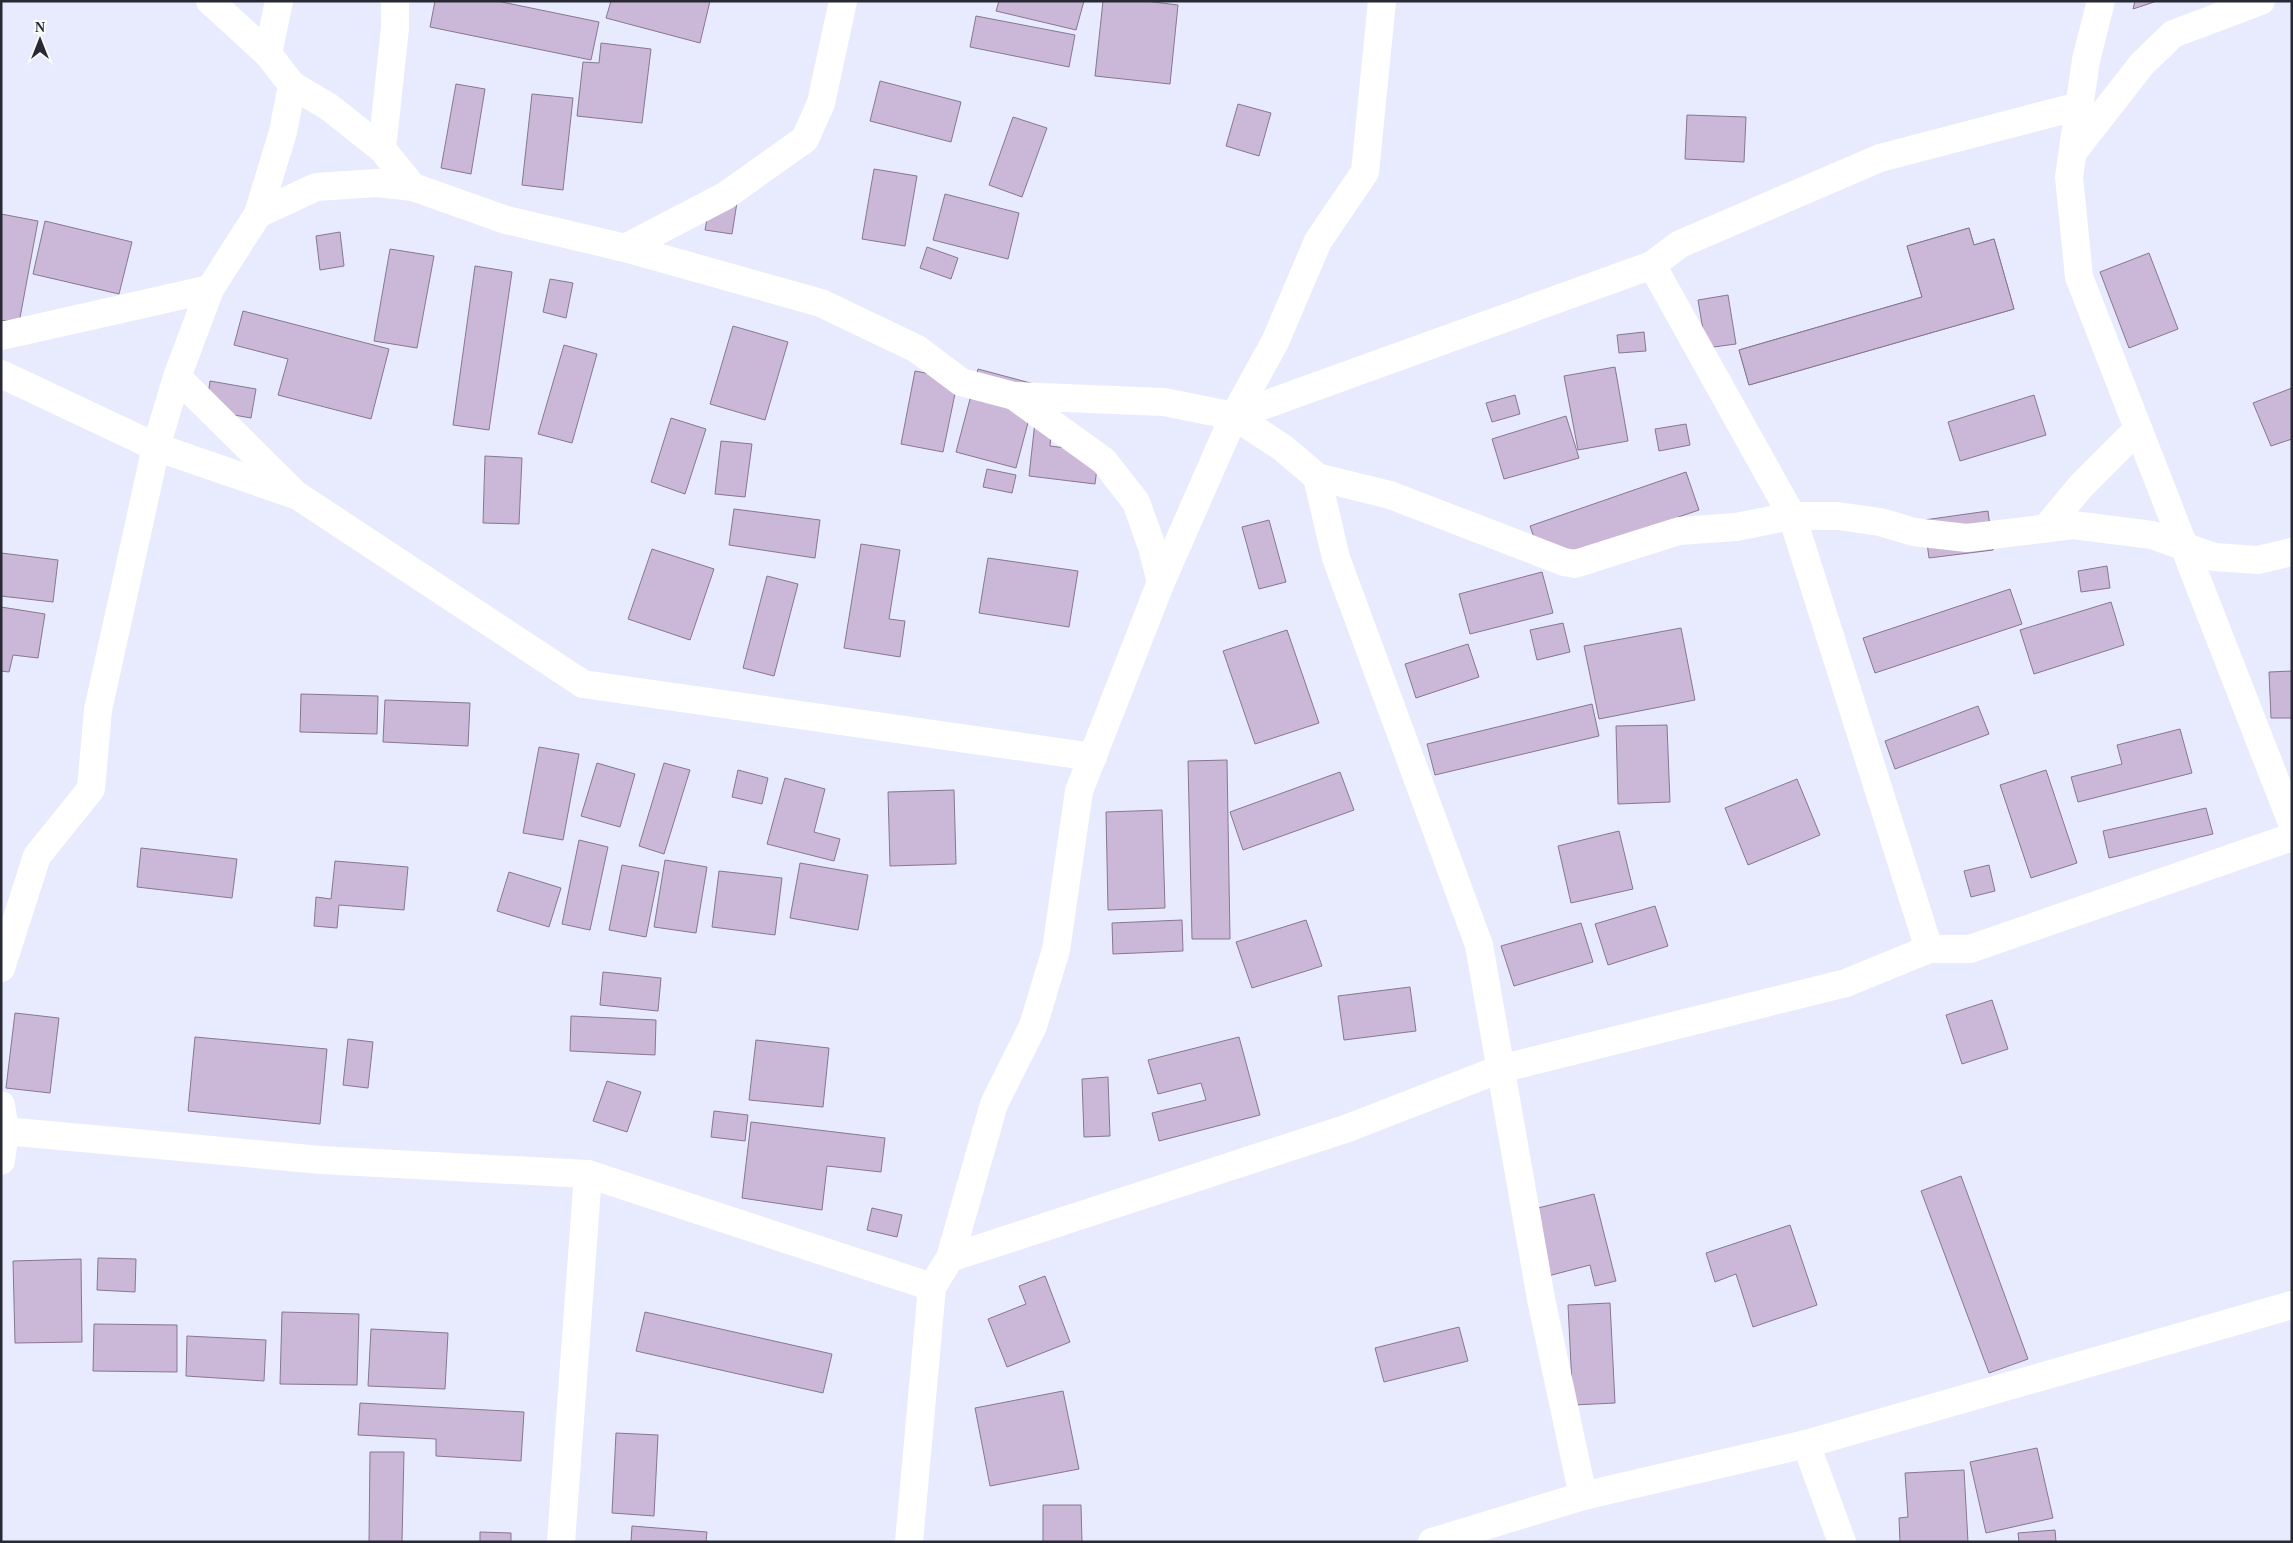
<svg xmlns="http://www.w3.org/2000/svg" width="2293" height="1543" viewBox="0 0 2293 1543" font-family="'Times New Roman',serif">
<rect width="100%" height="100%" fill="#e8ebfe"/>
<g fill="#cbb7d8" stroke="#877791">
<path d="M435,1h62l102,21 -8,38 -161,-33z"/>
<path d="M611,1h99l-10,42 -94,-25z"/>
<path d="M999,1h85l-8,29 -80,-19z"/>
<path d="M1103,1h42l33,4 -8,79 -75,-8z"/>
<path d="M2135,1h22l-24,8z"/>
<path d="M976,16l99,19 -6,32 -99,-20z"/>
<path d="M601,43l50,6 -9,74 -65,-7 6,-54 16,1z"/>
<path d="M880,81l81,21 -10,40 -81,-21z"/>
<path d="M456,84l29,5 -14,85 -30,-6z"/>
<path d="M532,94l41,4 -10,92 -41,-5z"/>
<path d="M1238,104l33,9 -12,43 -33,-10z"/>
<path d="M1687,115l59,2 -2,45 -59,-3z"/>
<path d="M1013,117l34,11 -25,69 -33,-12z"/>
<path d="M874,169l43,7 -12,70 -43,-7z"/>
<path d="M712,193l26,3 -6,38 -27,-4z"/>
<path d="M945,194l74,19 -11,46 -75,-19z"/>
<path d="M1,214l37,7 -19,102 -18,-3z"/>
<path d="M45,221l87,21 -13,52 -86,-20z"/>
<path d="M1969,228l5,17 20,-6 20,70 -265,76 -10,-35 183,-53 -15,-51z"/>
<path d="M1969,228l5,17 20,-6 20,70 -265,76 -10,-35 183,-53 -15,-51z"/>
<path d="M340,232l4,34 -24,4 -4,-34z"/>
<path d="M927,247l31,11 -7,21 -31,-11z"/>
<path d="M390,249l44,7 -17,92 -43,-7z"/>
<path d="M2149,253l29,76 -49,19 -29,-76z"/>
<path d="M475,266l37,6 -23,158 -36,-5z"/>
<path d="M550,279l23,4 -7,35 -23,-6z"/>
<path d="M1728,295l8,49 -30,4 -8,-48z"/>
<path d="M243,311l146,38 -18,70 -93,-24 10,-36 -54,-14z"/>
<path d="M733,326l55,16 -23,78 -55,-16z"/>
<path d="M1644,332l2,19 -27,2 -2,-18z"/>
<path d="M564,345l33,9 -25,89 -34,-9z"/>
<path d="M1615,367l13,74 -50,9 -14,-74z"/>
<path d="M978,369l60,16 -22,83 -60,-16z"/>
<path d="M915,371l43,8 -15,73 -42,-8z"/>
<path d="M210,381l46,8 -5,29 -45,-8z"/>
<path d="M2292,388v51l-21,7 -18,-43z"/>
<path d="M1515,395l5,19 -28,8 -6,-19z"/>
<path d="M2034,395l12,40 -86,26 -12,-39z"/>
<path d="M1566,416l13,42 -75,21 -12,-40z"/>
<path d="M671,418l35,11 -21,65 -34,-12z"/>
<path d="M1035,422l17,2 -2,22 49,6 -4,32 -66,-8z"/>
<path d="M1686,424l4,21 -31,6 -4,-22z"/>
<path d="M721,441l31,3 -7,53 -30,-3z"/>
<path d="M485,456l37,2 -3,66 -36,-1z"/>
<path d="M987,469l29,6 -4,18 -29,-6z"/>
<path d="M1686,472l13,38 -156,53 -13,-37z"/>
<path d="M734,509l86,11 -5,38 -86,-13z"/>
<path d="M1988,511l5,39 -64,8 -5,-38z"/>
<path d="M1269,520l17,62 -27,7 -17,-62z"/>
<path d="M861,544l39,6 -11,69 16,2 -5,36 -56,-9z"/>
<path d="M652,549l62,20 -24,71 -62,-21z"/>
<path d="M1,553l57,7 -5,42 -52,-6z"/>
<path d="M988,558l90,13 -9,56 -90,-14z"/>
<path d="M2107,566l3,22 -29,4 -3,-21z"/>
<path d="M1542,572l11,41 -83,21 -11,-40z"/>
<path d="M767,576l31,8 -24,92 -31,-8z"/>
<path d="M2010,589l12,35 -147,49 -12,-35z"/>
<path d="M2111,602l13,43 -90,29 -14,-44z"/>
<path d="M1,607l44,7 -7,44 -25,-3 -4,17 -8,-1z"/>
<path d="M1563,623l7,29 -33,8 -7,-30z"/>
<path d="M1681,628l14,72 -96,19 -15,-73z"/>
<path d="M1287,630l32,93 -64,21 -32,-93z"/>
<path d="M1468,644l11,33 -63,21 -11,-34z"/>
<path d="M2292,671v47h-21l-2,-46z"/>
<path d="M301,694l77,2 -1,38 -77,-2z"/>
<path d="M385,700l85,3 -2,43 -85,-4z"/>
<path d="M1592,704l7,32 -164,39 -8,-31z"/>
<path d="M1978,706l11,28 -94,35 -10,-28z"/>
<path d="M1667,725l3,77 -52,2 -2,-78z"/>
<path d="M2180,729l12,44 -114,29 -7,-25 51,-13 -5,-19z"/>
<path d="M539,747l40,7 -16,86 -40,-7z"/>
<path d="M1227,760l3,179h-38l-4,-178z"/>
<path d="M597,763l38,11 -15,53 -39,-11z"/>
<path d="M664,763l26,7 -26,84 -25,-8z"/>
<path d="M738,770l30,8 -6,26 -30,-7z"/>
<path d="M2046,770l31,93 -46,15 -31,-93z"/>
<path d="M1340,772l14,38 -111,40 -13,-38z"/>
<path d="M785,778l40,11 -11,43 26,7 -6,22 -67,-17z"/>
<path d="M1797,779l23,56 -72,30 -23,-57z"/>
<path d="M954,790l2,74 -66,2 -2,-74z"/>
<path d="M2206,808l7,26 -104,24 -6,-27z"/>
<path d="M1162,810l3,98 -57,2 -2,-98z"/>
<path d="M1619,831l14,58 -62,14 -13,-57z"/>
<path d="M579,840l29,7 -18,83 -28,-6z"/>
<path d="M141,848l96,11 -5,39 -95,-11z"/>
<path d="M665,860l42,7 -11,66 -42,-6z"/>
<path d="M335,861l73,6 -4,43 -65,-5 -2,23 -23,-2 2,-29 15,2z"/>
<path d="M800,863l68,12 -10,55 -68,-12z"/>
<path d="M622,865l37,7 -13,65 -37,-7z"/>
<path d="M1989,865l6,26 -24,6 -7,-26z"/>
<path d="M719,871l63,7 -7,57 -63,-8z"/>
<path d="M509,872l52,16 -12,39 -52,-16z"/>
<path d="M1655,906l13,40 -60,19 -13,-41z"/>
<path d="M1182,920l1,31 -70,3 -1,-31z"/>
<path d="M1306,920l16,46 -70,22 -16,-46z"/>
<path d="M1581,923l12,39 -79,24 -13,-40z"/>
<path d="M603,972l58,6 -3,33 -58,-6z"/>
<path d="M1410,987l6,44 -72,9 -6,-44z"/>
<path d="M1992,1000l16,49 -46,15 -16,-49z"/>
<path d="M15,1013l44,5 -9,75 -44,-5z"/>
<path d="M571,1016l85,4 -1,35 -85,-4z"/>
<path d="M195,1037l132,12 -7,75 -132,-13z"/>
<path d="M1239,1037l21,78 -101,26 -7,-28 54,-13 -5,-17 -43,11 -10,-34z"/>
<path d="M348,1039l25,3 -5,46 -25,-3z"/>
<path d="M756,1040l73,8 -6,59 -74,-7z"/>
<path d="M1108,1077l2,59 -26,1 -2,-58z"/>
<path d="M607,1081l34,11 -14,40 -34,-11z"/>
<path d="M714,1111l34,4 -3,26 -34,-4z"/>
<path d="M751,1122l134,16 -4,34 -54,-6 -5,44 -80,-12z"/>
<path d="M1961,1176l67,183 -39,14 -68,-182z"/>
<path d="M1594,1194l22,87 -21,5 -5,-21 -42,11 -18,-66z"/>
<path d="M872,1208l30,7 -5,22 -30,-7z"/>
<path d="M1790,1225l27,80 -64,22 -17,-53 -21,8 -9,-29z"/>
<path d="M98,1258l38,1 -1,33 -38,-2z"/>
<path d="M81,1259l1,83 -67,1 -2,-82z"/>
<path d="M1045,1276l25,66 -63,25 -19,-48 38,-15 -7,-18z"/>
<path d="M1610,1303l5,100 -42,2 -5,-100z"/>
<path d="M282,1312l77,2 -2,71 -77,-1z"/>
<path d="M645,1312l187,42 -9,39 -187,-42z"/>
<path d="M94,1324l83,1v47l-84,-1z"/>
<path d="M1459,1327l9,34 -84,21 -9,-34z"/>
<path d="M371,1329l77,4 -3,56 -77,-3z"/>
<path d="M187,1336l79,4 -2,41 -78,-5z"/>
<path d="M1063,1391l16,78 -89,17 -15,-78z"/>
<path d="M360,1403l164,9 -3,49 -85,-5v-17l-78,-4z"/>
<path d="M616,1433l42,2 -4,81 -42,-3z"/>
<path d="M2037,1448l16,70 -67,15 -16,-71z"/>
<path d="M370,1452h34l-2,90h-33z"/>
<path d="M1964,1470l4,72h-68l-1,-24 9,-1 -3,-44z"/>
<path d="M1043,1505h38l1,37h-39z"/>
<path d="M632,1526l75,6 -1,10h-75z"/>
<path d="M2055,1530l1,12h-37l-1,-9z"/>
<path d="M480,1532l31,1v9h-31z"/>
</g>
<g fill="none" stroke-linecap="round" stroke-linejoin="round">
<g stroke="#fff" stroke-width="28">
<path d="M210,1l58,53 24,31 37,22 53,42 31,38"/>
<path d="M2101,1l-15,59 -17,117 10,100 213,546"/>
<path d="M268,54l11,-53"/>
<path d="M382,149l13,-121v-27"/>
<path d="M2074,151l68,-87 31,-30 88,-33"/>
<path d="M258,214l58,-27 61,-4 36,4 93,33 119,28 196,55 96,46 44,33 53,14 150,6 70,14 49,32 34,29 73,18 174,67 11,2 104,-33 57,-4 56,-11h46l42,6 34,10 53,6 106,-13 79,10 62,22 44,3 34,-8"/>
<path d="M625,248l100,-52 80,-57 16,-36 22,-102"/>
<path d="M1652,265l140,251 137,433"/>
<path d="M1,336l209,-47"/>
<path d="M1,374l155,73 142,49 285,188 510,73"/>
<path d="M177,377l116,115"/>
<path d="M1014,396l90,65 32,41 16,45 9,35"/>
<path d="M1234,416l418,-151 28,-21 200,-86 199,-52"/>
<path d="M1317,477l19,81 143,387 62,354 42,197"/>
<path d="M2046,528l35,-42 57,-57"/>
<path d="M1,968l36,-112 54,-67 7,-79 58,-263 21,-70 33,-88 48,-75 25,-82 9,-47"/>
<path d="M1,1105l4,26 -4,30"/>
<path d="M5,1131l316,29 267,14 344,113"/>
<path d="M950,1258l398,-130 152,-59 346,-86 83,-34h41l322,-112"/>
<path d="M1806,1444l36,98"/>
<path d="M561,1542l27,-368"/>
<path d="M909,1542l23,-255 18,-29 44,-154 39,-78 23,-76 23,-159 82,-209 73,-166 41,-74 43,-101 47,-69 17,-171"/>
<path d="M1432,1542l151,-46 223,-52 486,-139"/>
</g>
</g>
<rect width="2293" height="1543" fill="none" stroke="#272934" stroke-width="5"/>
<g transform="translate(40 40)" stroke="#fafafa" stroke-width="4" paint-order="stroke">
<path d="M0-4L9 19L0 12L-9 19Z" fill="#272934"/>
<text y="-8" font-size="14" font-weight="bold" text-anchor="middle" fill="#272934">N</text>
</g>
</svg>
